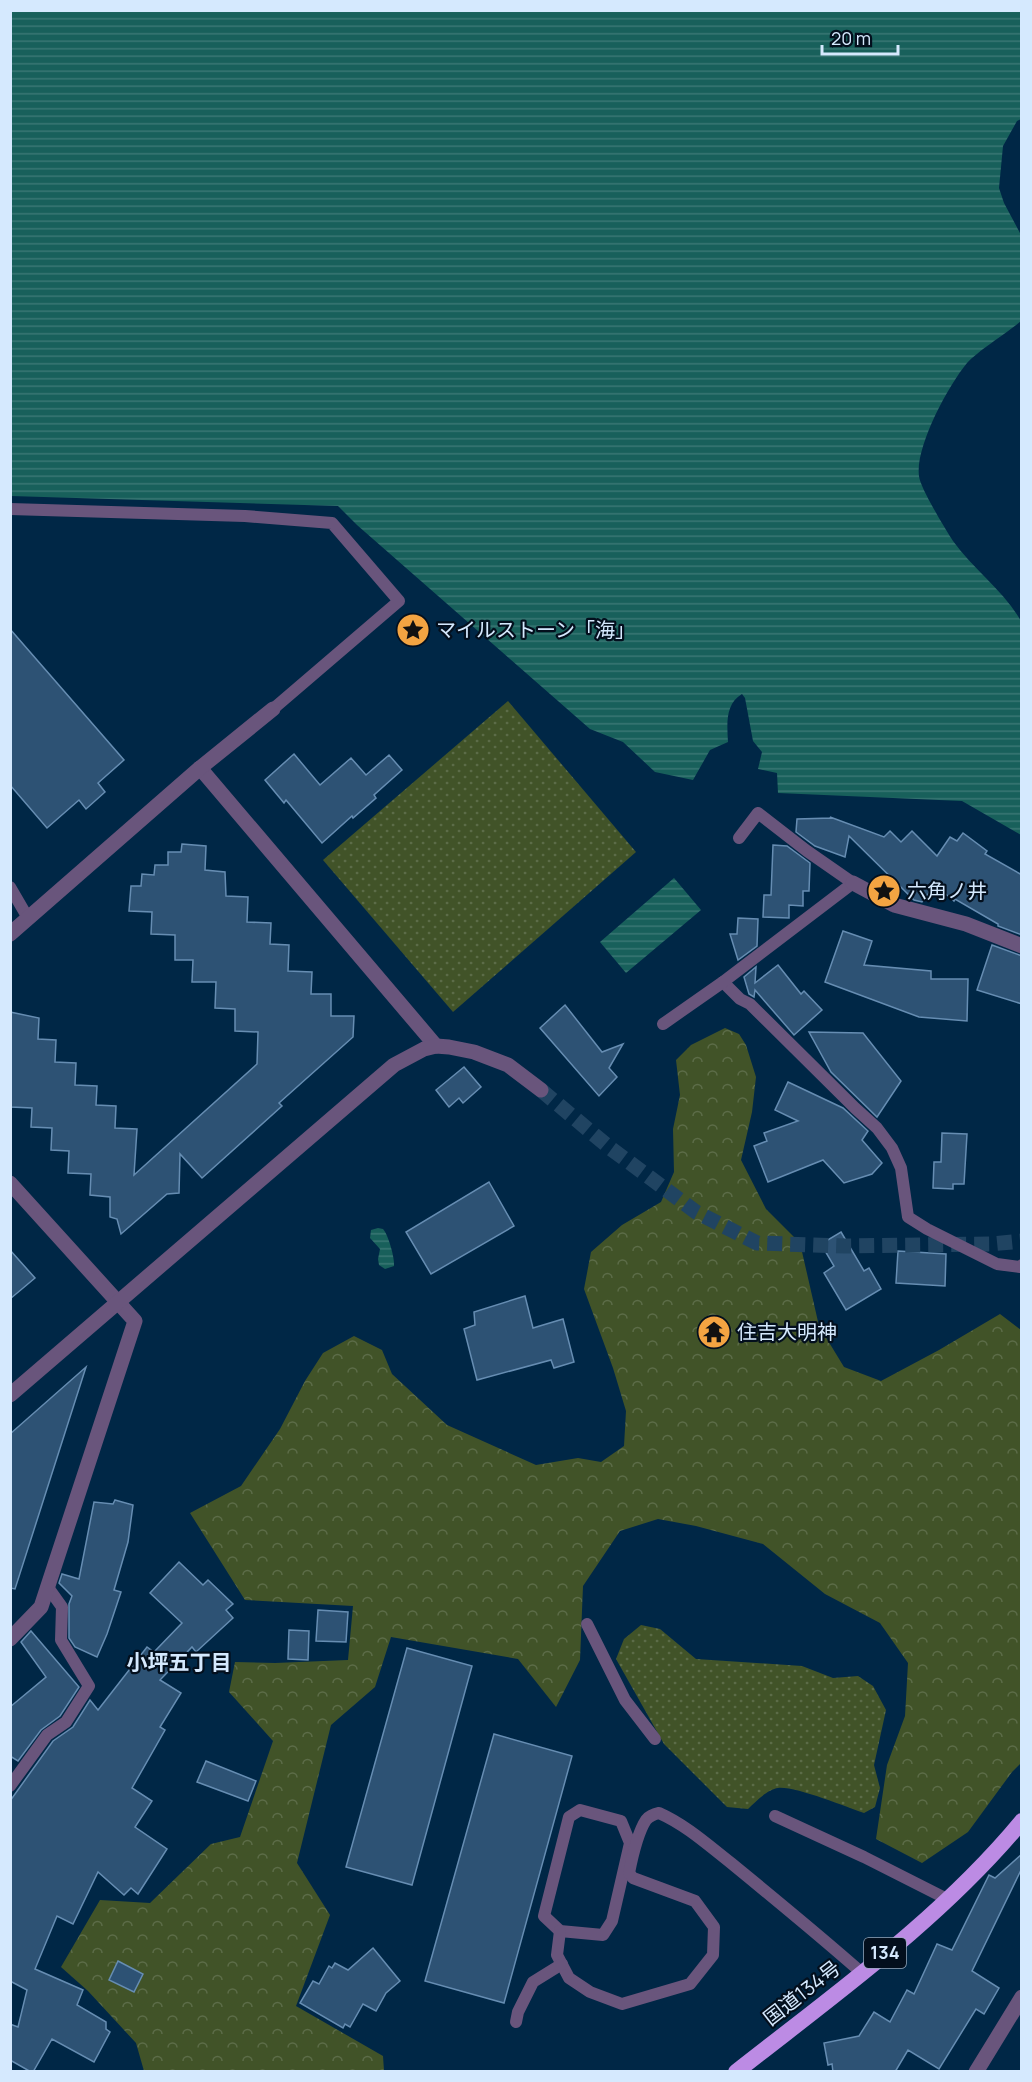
<svg xmlns="http://www.w3.org/2000/svg" width="1032" height="2082" viewBox="0 0 1032 2082" font-family="Manrope,'Noto Sans JP',sans-serif">
<defs>
<pattern id="grass-dots" width="8" height="8" patternUnits="userSpaceOnUse" patternTransform="scale(1.5)"><rect width="8" height="8" fill="#415328"/><path d="M2 2h.1M6 6h.1" fill="none" stroke="#5c6c48" stroke-width="1.8" stroke-linecap="round"/></pattern>
<pattern id="forest-crowns" width="20" height="18" patternUnits="userSpaceOnUse" patternTransform="scale(1.5)"><rect width="20" height="18" fill="#415328"/><path d="M2 6a3 3 0 1 1 6 0M12 15a3 3 0 1 1 6 0" fill="none" stroke="#5c6c48"/></pattern>
<pattern id="water-rules" width="6" height="5" patternUnits="userSpaceOnUse" patternTransform="scale(1.5)"><rect width="6" height="5" fill="#18605b"/><path d="M0 2.5h6" fill="none" stroke="#397774"/></pattern>
</defs>
<rect width="100%" height="100%" fill="#002746"/>
<g fill="url(#grass-dots)">
<path d="M508,701l128,151 -183,160 -130,-152z"/>
<path d="M641,1625l19,4 36,30 106,7 31,12 25,-2 15,10 13,24 -12,55 6,23 -5,19 -11,6c-18,-6 -69,-27 -86,-25 -10,1 -23,14 -30,21l-21,-2 -63,-63 -48,-85 8,-20z"/>
</g>
<path fill="url(#forest-crowns)" d="M725,1028l14,6 7,11 10,32 -4,35 -11,48 25,49 34,34 19,83 25,41 37,14 58,-31 61,-36 21,16v433l-9,9 -44,60 -46,31 -46,-24 11,-74 18,-49 3,-53 -28,-40 -55,-29 -62,-50 -67,-18 -38,-7 -38,12 -37,55 -3,74 -24,47 -38,-48 -127,-22 -16,50 -44,38 -34,138 33,52 -34,91 87,50 1,15h-240l-8,-28 -48,-52 -27,-24 39,-67 50,3 61,-59 29,-7 33,-96 -44,-49 6,-30 40,1 73,-3 5,-54 -108,-6 -55,-87 51,-27 39,-57 25,-48 18,-28 31,-17 28,14 10,24 55,51 89,40 42,-7 23,4 23,-16 2,-35 -13,-43 -29,-79 7,-37 31,-27 39,-23 13,-30 -1,-43 7,-34 -4,-35 15,-15z"/>
<g fill="url(#water-rules)">
<path d="M11,10l1010,1v108l-4,2 -14,25 -4,42 5,15 17,32v86c-14,12 -42,29 -54,42 -19,23 -52,84 -48,113 1,12 27,54 34,65 21,29 51,50 68,80v214l-59,-34 -184,-8 -1,-20 -19,-4 4,-17 -9,-11 -8,-43 -3,-4c-17,10 -15,30 -14,48l-18,8 -17,30 -38,-8 -32,-30 -33,-13 -233,-204 -19,-19 -327,-10z"/>
<path d="M674,878l27,32 -75,63 -26,-31z"/>
<path d="M378,1228l5,1c5,5 12,29 11,37l-9,3 -6,-4 -1,-6 2,-10 -10,-11 1,-8z"/>
</g>
<g fill="#2d5274" stroke="#668db2" stroke-width="1.5">
<path d="M10,629l114,131 -26,23 7,9 -19,17 -7,-9 -32,28 -37,-43z"/>
<path d="M294,754l26,31 31,-27 15,17 23,-20 13,15 -28,25 2,3 -23,20 -1,-2 -30,27 -36,-43 -2,3 -19,-23z"/>
<path d="M830,817l54,20 6,-6 11,11 11,-11 25,25 13,-19 7,4 6,-8 24,18 -2,3 37,21v60l-24,-9v-2l-43,-25 -1,2 -19,-16 -13,17 -8,-2 -65,-64 -4,21 -30,-11 -19,-14 1,-13 34,-1z"/>
<path d="M182,844l24,2 -1,24 20,2 1,24 22,1 -1,25 24,1 -1,21 19,1 -1,26 24,1 -1,22h20v22h23l-1,21 -74,66 3,3 -80,72 -22,-24 -1,39 -12,1 -46,40 -4,-15 -7,-2v-20l-20,-2 1,-21 -23,-1 1,-22 -18,-1 1,-22 -21,-1 1,-19 -21,-1 -1,-95 29,6 -1,21 18,1 -1,22 21,1 -1,22 22,1 -1,19 20,1 -1,22 22,1 -3,46 123,-111 1,-32 -23,-1v-22l-20,-1 1,-26h-24l1,-22h-18v-25l-24,-1 1,-22 -23,-1 2,-25h10l1,-12 12,1 1,-10h13v-13h13z"/>
<path d="M773,845l14,1 23,17 -1,28h-6v15l-14,-1v13l-26,-1 1,-22h7z"/>
<path d="M738,918l20,1 -1,27 -19,14 -8,-26h7z"/>
<path d="M843,931l29,10 -8,24 67,6v8h37l-1,42 -48,-4 -94,-35z"/>
<path d="M992,945l30,11v48l-45,-14z"/>
<path d="M778,965l23,29 3,-3 18,19 -28,25 -39,-45 -1,7 -5,-3 -5,-17 12,-10 -1,16z"/>
<path d="M565,1005l37,47 21,-8 -14,24 8,9 -18,19 -59,-68z"/>
<path d="M809,1032l54,1 38,48 -24,36 -46,-45z"/>
<path d="M464,1067l17,20 -18,16 -4,-5 -10,9 -13,-17z"/>
<path d="M788,1082l55,26 25,23 -6,9 20,23 -10,11 -28,9 -21,-23 -55,22 -14,-36 13,-5 -3,-8 34,-12 -23,-11z"/>
<path d="M942,1133l25,1 -3,50h-11v5l-20,-1 1,-26h7z"/>
<path d="M489,1182l25,44 -83,48 -25,-42z"/>
<path d="M841,1232l23,39 5,-3 12,21 -35,21 -22,-37 10,-7 -13,-22z"/>
<path d="M10,1250l25,28 -25,21z"/>
<path d="M898,1251l48,3 -1,32 -49,-3z"/>
<path d="M525,1296l8,32 30,-9 11,43 -20,6 -3,-8 -74,20 -13,-51 11,-4 -1,-13z"/>
<path d="M86,1367l-71,222 -5,-1v-154z"/>
<path d="M115,1500l18,5 -5,37 -14,48 7,2 -14,42 -10,23 -22,-10 -6,-9v-34l3,-8 -13,-13 3,-9 17,5 15,-77 19,2z"/>
<path d="M179,1562l24,23 5,-5 25,24 -7,6 7,8 -37,34 -4,-5 -32,33 21,13 -21,34 5,3 -33,58 20,13 -17,26 32,22 -29,45 -7,-6 -7,7 -26,-23 -25,52 -16,-8 -22,53 48,21 -6,15 29,17v7l4,3 -16,30 -42,-23 -19,33h-2l-21,-12v-36l8,3 9,-37 -17,-9v-180l43,-60 20,-14 17,-27 8,10 49,-63 7,5 28,-29 -32,-30z"/>
<path d="M318,1610l30,2 -2,30 -30,-1z"/>
<path d="M289,1630l20,1 -1,29 -20,-1z"/>
<path d="M31,1631l48,56 -19,29 -19,14 -23,31 -8,-5v-49l36,-30 -25,-35z"/>
<path d="M407,1648l65,18 -60,219 -66,-18z"/>
<path d="M494,1734l78,22 -68,247 -79,-22z"/>
<path d="M206,1761l50,20 -8,20 -51,-19z"/>
<path d="M1022,1854v14l-50,103 27,17 -15,26 -8,-5 -37,60 -31,-19 -13,22h-62l-1,-8 -4,1 -4,-22 35,-7 15,-24 16,10 17,-32 7,4 23,-50 15,6 37,-75 6,3z"/>
<path d="M373,1948l27,33 -14,12 -10,18 -13,-7 -13,23 -5,-3 -2,4 -43,-25 13,-22 6,3 10,-18 3,2 3,-5 13,7z"/>
<path d="M118,1961l25,13 -9,18 -25,-12z"/>
</g>
<g fill="none" stroke-linecap="round" stroke-linejoin="round">
<path stroke="#204462" stroke-width="15" stroke-dasharray="15 8" stroke-linecap="butt" d="M541,1090l69,58 86,64 61,31 88,3 146,-2 31,-3"/>
<g stroke="#69557c" stroke-width="12">
<path d="M10,509l235,7 87,7 67,78 -126,108"/>
<path d="M10,887l18,31"/>
<path d="M723,982l17,17 10,5 105,104 22,20 15,20 9,20 7,49 19,12 70,35 23,3 2,-2"/>
<path d="M663,1024l60,-42 130,-99 -46,-32 -49,-38 -19,25"/>
<path d="M587,1624l38,76 30,39"/>
<path d="M10,1786l37,-51 19,-13 23,-36 -28,-46 1,-33 -15,-21"/>
<path d="M580,1810l41,11 9,22 -18,78 -9,14 -43,-4 -16,-15 25,-99z"/>
<path d="M775,1816l89,41 83,42"/>
<path d="M560,1931l-3,24 12,23 21,14 32,12 68,-20 23,-29 1,-28 -19,-26 -62,-23 -4,-5c3,-15 9,-41 17,-53 4,-5 8,-6 13,-7 27,12 49,32 72,50 44,36 88,72 131,110"/>
<path d="M516,2022l2,-10 15,-30 29,-18"/>
</g>
<g stroke="#69557c" stroke-width="15">
<path d="M200,768l236,278"/>
<path d="M853,883l41,22 72,19 56,22"/>
<path d="M10,934l190,-166 73,-59"/>
<path d="M10,1183l125,138 -94,286 -31,32"/>
<path d="M976,2072l46,-75"/>
</g>
<path stroke="#69557c" stroke-width="15" d="M10,1395l384,-330 30,-16 12,-3 13,1 25,5 34,13 33,25"/>
<path stroke="#bc8be4" stroke-width="16" d="M736,2072c99,-78 205,-153 286,-251"/>
</g>
<defs>
<symbol id="sight-disc" viewBox="-11 -11 22 22"><circle r="9.5" fill="#f3a442" stroke="#030f1d"/><path d="M0-6L1.8-2.2L6-1.7L2.9 1.2L3.7 5.4L0 3.3L-3.7 5.4L-2.9 1.2L-6-1.7L-1.8-2.2Z" fill="#111"/></symbol>
<symbol id="temple-disc" viewBox="-11 -11 22 22"><circle r="9.5" fill="#f3a442" stroke="#030f1d"/><path d="M0-6L5-2H3V0L6.5 2.5H4V6H1.5V3h-3V6H-4V2.5H-6.5L-3 0V-2H-5Z" fill="#111"/></symbol>
</defs>
<g fill-rule="evenodd">
<use href="#sight-disc" x="394" y="611" width="38" height="38"/>
<use href="#sight-disc" x="865" y="872" width="38" height="38"/>
<use href="#temple-disc" x="695" y="1313" width="38" height="38"/>
</g>
<g text-anchor="middle" stroke-width="4.5" stroke-linejoin="round" paint-order="stroke">
<rect fill="#030f1d" stroke="#96a8ba" stroke-width="1.5" x="864" y="1938" width="42" height="30" rx="4.5"/>
<g font-size="18" font-weight="bold" fill="#d5e9fe">
<text x="885" y="1959">134</text>
</g>
<g font-size="20" fill="#d5e9fe" stroke="#030f1d" text-anchor="start">
<text x="436" y="637">マイルストーン「海」</text>
<text x="907" y="898">六角ノ井</text>
<text x="737" y="1339">住吉大明神</text>
</g>
<g font-size="20" fill="#d5e9fe" stroke="#030f1d">
<text transform="translate(802 1993) rotate(-38)" y="7">国道134号</text>
</g>
<g font-size="21" font-weight="bold" fill="#d5e9fe" stroke="#030f1d">
<text x="179" y="1670">小坪五丁目</text>
</g>
</g>
<rect width="1032" height="2082" fill="none" stroke="#d5e9fe" stroke-width="24"/>
<path d="M822 45v9h76v-9" fill="none" stroke="#d5e9fe" stroke-width="3"/>
<text x="831" y="45" font-size="18" fill="#d5e9fe" stroke="#030f1d" stroke-width="4.5" paint-order="stroke">20 m</text>
</svg>
